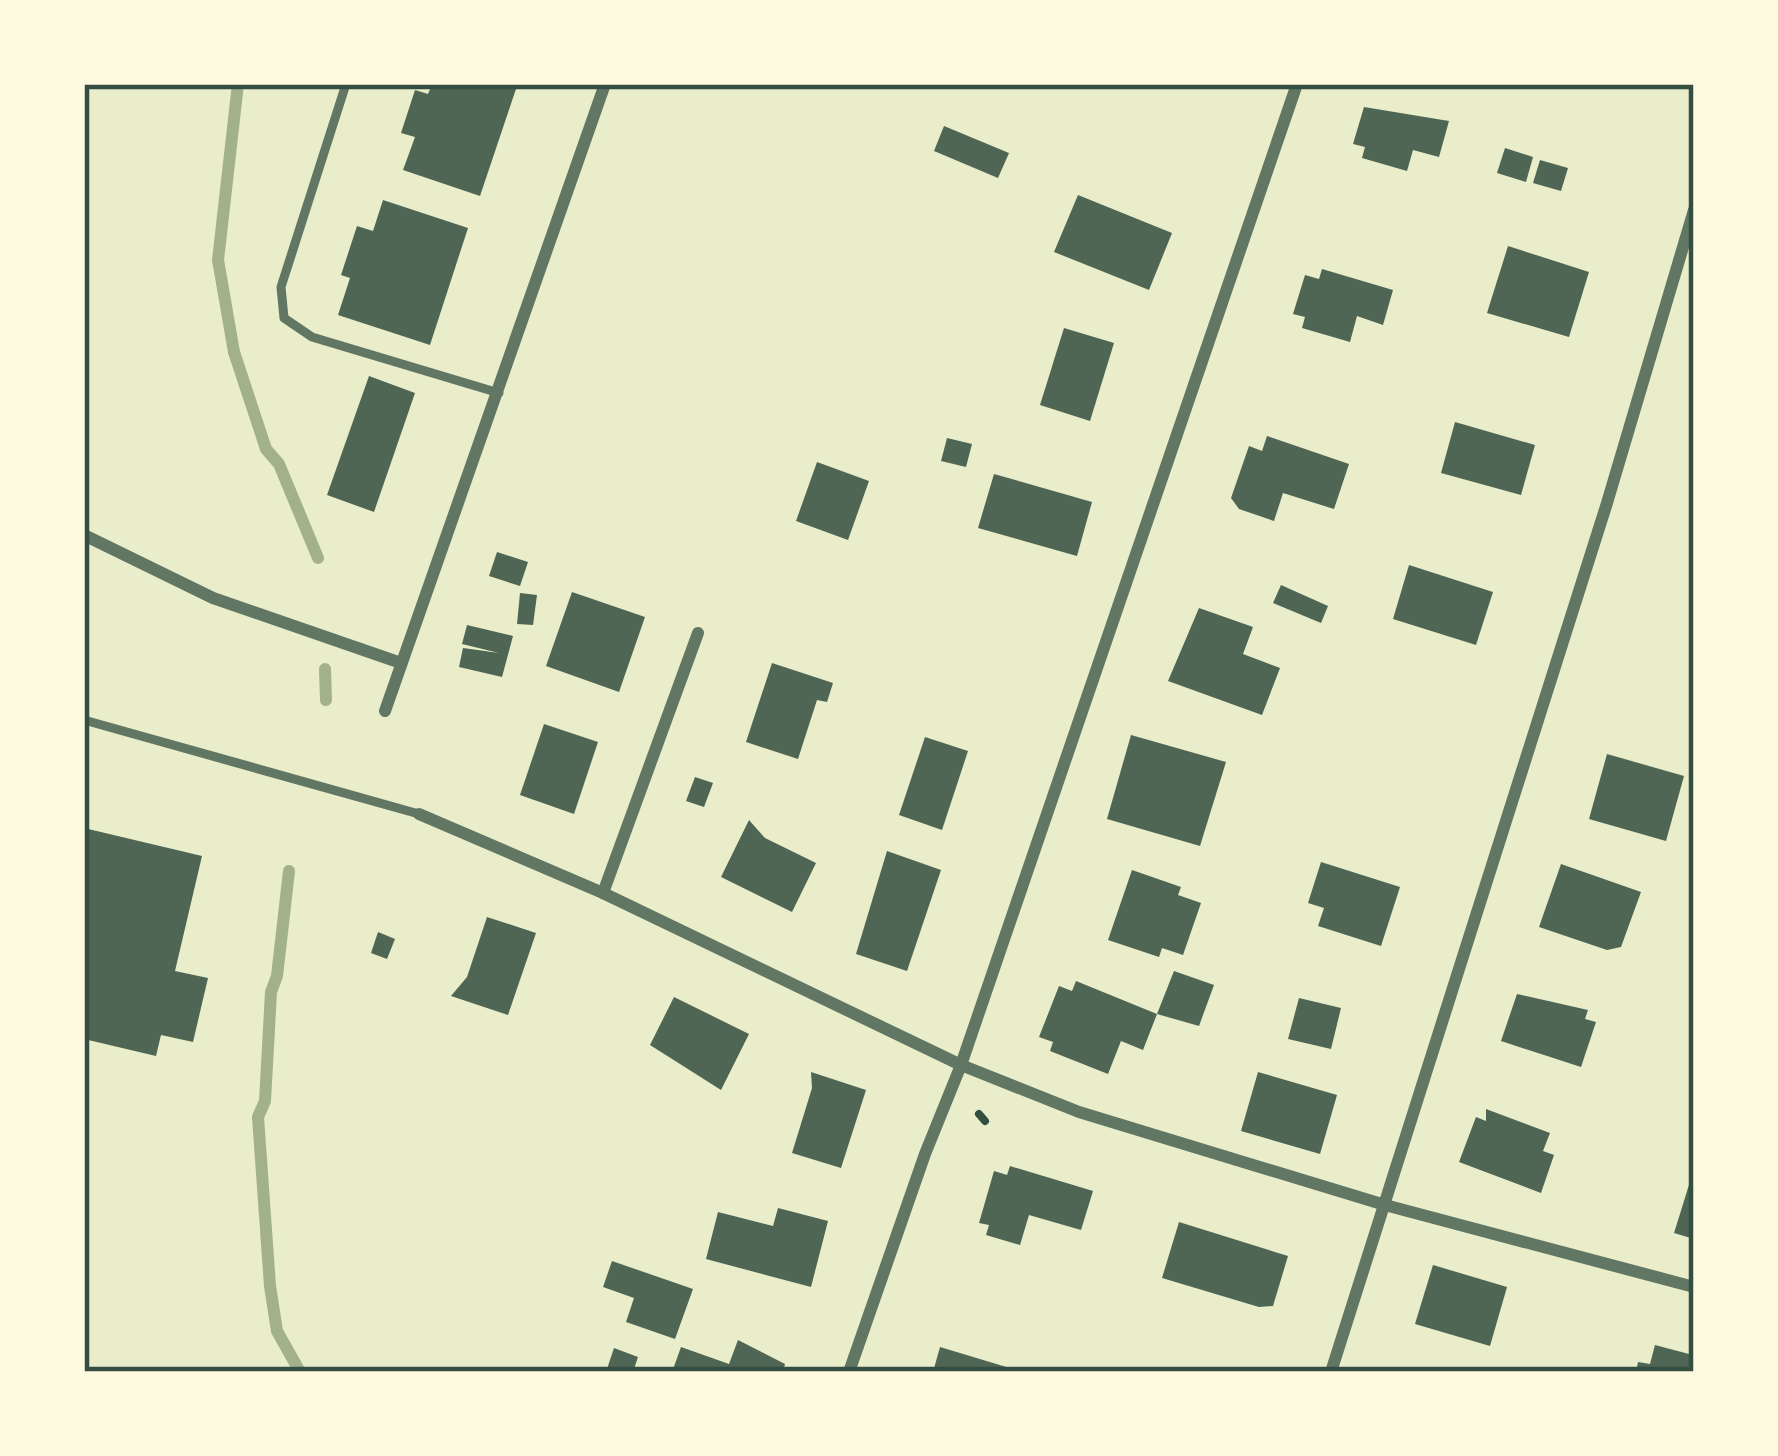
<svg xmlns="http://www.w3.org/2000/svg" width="1778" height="1456" viewBox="0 0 1778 1456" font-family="'Titillium Web',sans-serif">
<rect width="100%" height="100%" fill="#e9edc9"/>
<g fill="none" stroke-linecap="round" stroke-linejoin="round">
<g stroke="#a3b18a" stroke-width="12">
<path d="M238,84l-20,176 16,92 32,97 13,15 39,94"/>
<path d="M325,669l1,31"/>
<path d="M289,871l-12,105 -6,16 -6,109 -7,16 12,169 7,45 23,41"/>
</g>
</g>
<g fill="#4f6655">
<path d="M432,84l85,2 -37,110 -77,-26 12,-33 -14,-4 14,-43 13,4z"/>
<path d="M1364,107l85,14 -10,36 -26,-7 -6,21 -45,-13 3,-11 -12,-3z"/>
<path d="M944,126l65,27 -11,25 -64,-27z"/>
<path d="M1505,148l28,9 -7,25 -29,-9z"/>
<path d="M1540,160l28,8 -7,23 -28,-8z"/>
<path d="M1078,195l94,38 -23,57 -95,-38z"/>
<path d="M383,200l85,28 -38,117 -92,-30 12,-37 -9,-3 16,-49 16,5z"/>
<path d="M1508,246l81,26 -20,65 -82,-24z"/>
<path d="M1322,269l71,21 -10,35 -26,-9 -7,26 -48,-14 3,-11 -12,-3 12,-39 14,4z"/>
<path d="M1064,328l50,15 -24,78 -50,-16z"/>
<path d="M369,376l46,17 -41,119 -47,-17z"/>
<path d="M1455,422l80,23 -14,50 -80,-22z"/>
<path d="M1267,436l82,28 -15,45 -51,-16 -9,28 -35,-12 -8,-11 18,-52 13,5z"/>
<path d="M947,438l25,6 -6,23 -25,-6z"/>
<path d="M817,462l52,19 -21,59 -52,-19z"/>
<path d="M994,474l98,28 -15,54 -99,-28z"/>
<path d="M497,552l31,10 -8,24 -31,-10z"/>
<path d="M1409,565l84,27 -17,53 -83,-26z"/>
<path d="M1281,585l47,21 -7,17 -48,-20z"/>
<path d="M572,592l73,25 -26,75 -73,-26z"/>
<path d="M520,593l17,2 -4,30 -16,-1z"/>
<path d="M1199,608l54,19 -10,27 37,14 -18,47 -94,-34z"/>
<path d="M467,625l46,11 -11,41 -43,-10 4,-19 36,5 -37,-9z"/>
<path d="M772,663l61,20 -6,19 -10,-2 -19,59 -52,-17z"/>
<path d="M544,724l54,18 -24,72 -54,-19z"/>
<path d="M1131,735l95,27 -26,84 -93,-27z"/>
<path d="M925,737l43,14 -26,79 -43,-15z"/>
<path d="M1607,754l77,22 -18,65 -77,-22z"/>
<path d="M695,777l18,6 -9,24 -18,-6z"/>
<path d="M749,820l16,18 51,25 -24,49 -71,-35z"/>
<path d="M84,828l118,28 -27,115 33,7 -15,64 -32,-7 -5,21 -72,-17z"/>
<path d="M887,851l54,19 -34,101 -51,-17z"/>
<path d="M1321,862l79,25 -19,59 -63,-20 6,-18 -16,-5z"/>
<path d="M1561,864l80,28 -20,55 -14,3 -68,-23z"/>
<path d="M1132,870l49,17 -3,8 23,8 -18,52 -21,-7 -3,9 -51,-17z"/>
<path d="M487,917l49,16 -28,82 -57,-19 16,-19z"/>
<path d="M378,932l17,7 -8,20 -16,-6z"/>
<path d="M1174,971l40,14 -15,41 -42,-12z"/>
<path d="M1076,981l81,33 -14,36 -22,-9 -13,33 -58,-23 3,-9 -14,-5 20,-51 13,5z"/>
<path d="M1517,994l71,16 -3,9 11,3 -15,45 -80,-26z"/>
<path d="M674,997l75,37 -28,56 -71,-45z"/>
<path d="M1299,998l42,10 -10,41 -43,-10z"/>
<path d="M811,1072l55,18 -25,78 -49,-15 20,-65z"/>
<path d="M1258,1072l79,23 -17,59 -79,-23z"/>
<path d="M1486,1109l64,24 -7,18 11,4 -13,38 -82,-31 17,-45 10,4z"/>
<path d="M1010,1166l83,25 -12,39 -52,-15 -9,30 -34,-10 3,-10 -10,-2 15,-52 13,4z"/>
<path d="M1693,1172l1,1v66l-20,-6z"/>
<path d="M778,1208l50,13 -17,66 -105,-28 12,-47 55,14z"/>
<path d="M1179,1222l109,34 -15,50 -14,1 -97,-29z"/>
<path d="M612,1261l81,28 -18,50 -49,-17 8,-24 -31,-11z"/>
<path d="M1433,1265l74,22 -17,59 -75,-22z"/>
<path d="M738,1340l47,24 -2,8h-111l9,-25 48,17z"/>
<path d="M1692,1342l2,30h-58l2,-10 12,2 5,-19 34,9z"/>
<path d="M940,1347l80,24v1h-87z"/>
<path d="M614,1348l24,9 -5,15h-27z"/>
</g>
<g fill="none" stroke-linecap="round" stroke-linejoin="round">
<path stroke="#344e41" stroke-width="8" d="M979,1114l6,7"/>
<g stroke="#617663" stroke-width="9">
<path d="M346,84l-65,203 3,31 28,19 187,56"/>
<path d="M84,720l335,94"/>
</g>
<g stroke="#617663" stroke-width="12">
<path d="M84,535l129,63 188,65"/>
<path d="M385,711l220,-627"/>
<path d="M419,814l184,79 358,172 118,47 306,93 309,82"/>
<path d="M603,893l95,-260"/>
<path d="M849,1372l76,-218 36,-89 336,-981"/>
<path d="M1331,1372l276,-869 87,-293"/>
</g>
</g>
<rect width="1778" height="1456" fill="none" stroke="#fefae0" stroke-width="174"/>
<rect x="87" y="87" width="1604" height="1282" fill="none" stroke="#344e41" stroke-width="4.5"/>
</svg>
